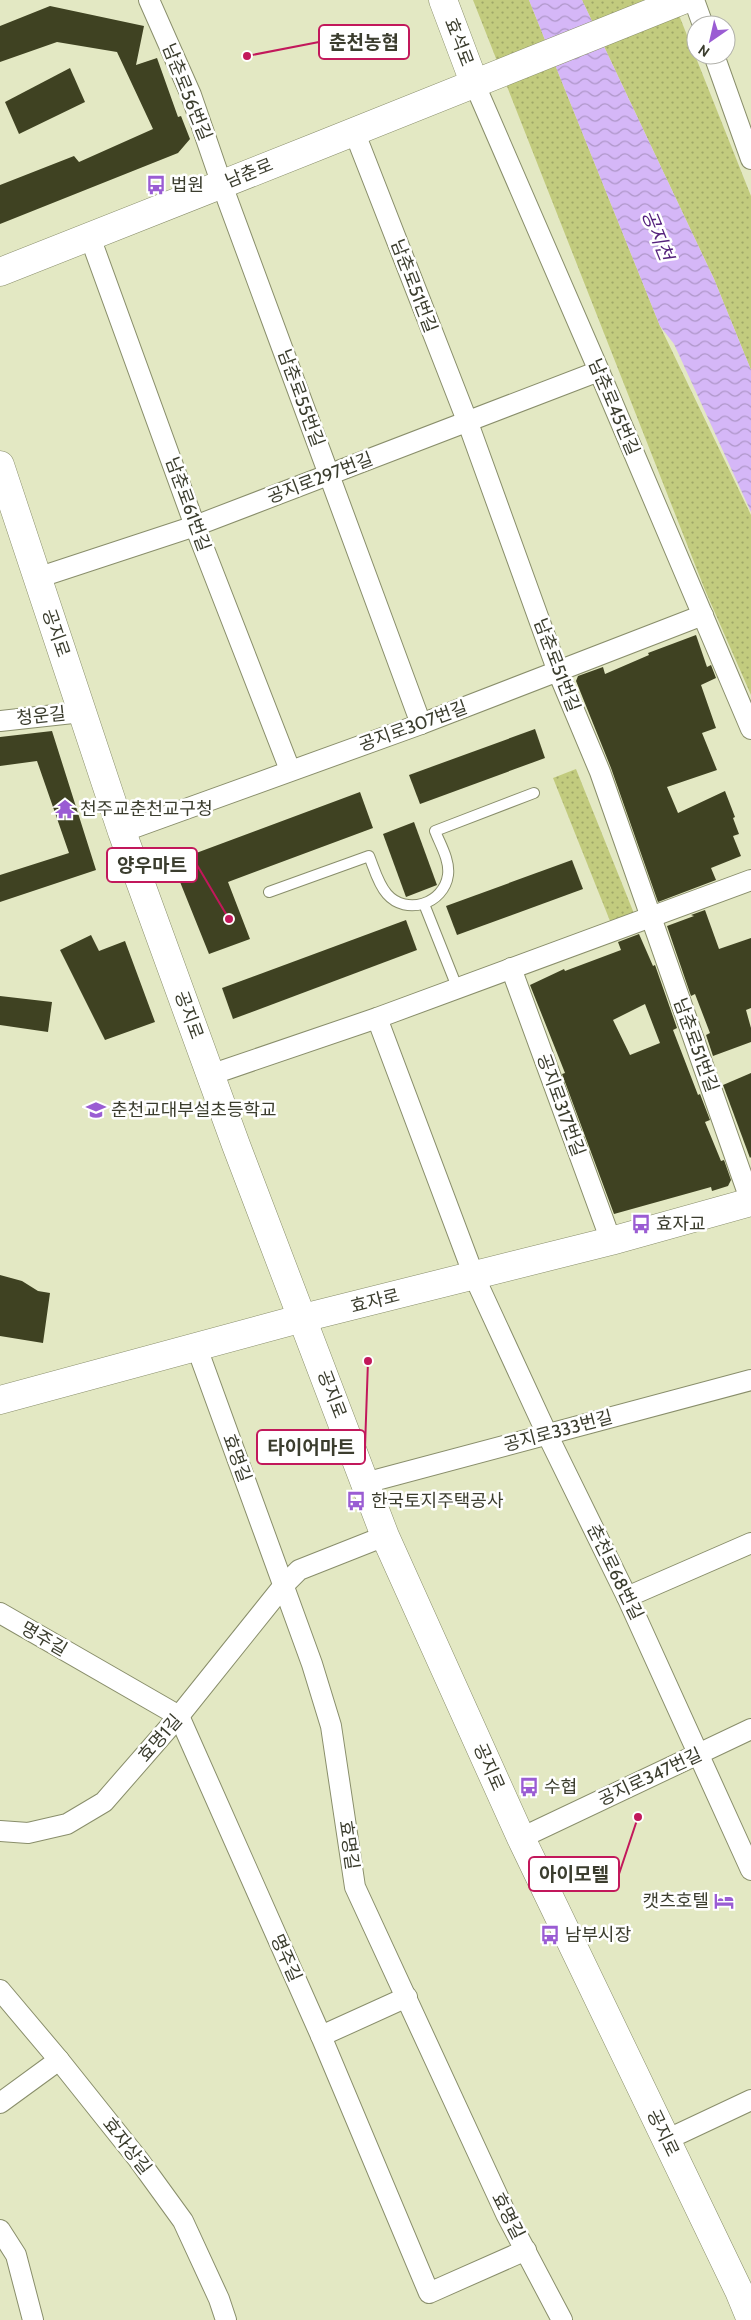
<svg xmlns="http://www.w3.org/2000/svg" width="751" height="2320" viewBox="0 0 751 2320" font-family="Cabin,'Noto Sans KR',sans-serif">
<defs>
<pattern id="park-dots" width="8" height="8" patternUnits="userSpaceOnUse" patternTransform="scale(1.25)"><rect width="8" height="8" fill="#c2cb7e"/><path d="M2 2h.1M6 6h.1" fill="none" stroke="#9fa668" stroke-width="1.8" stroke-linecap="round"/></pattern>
<pattern id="water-waves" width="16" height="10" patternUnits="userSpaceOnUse" patternTransform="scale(1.25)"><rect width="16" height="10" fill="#d5b7f7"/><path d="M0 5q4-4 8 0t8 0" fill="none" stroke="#ae96c8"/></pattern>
</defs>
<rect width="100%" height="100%" fill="#e3e8c3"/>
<g fill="url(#park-dots)">
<path d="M473,0h56l131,326 91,189v180l-46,-105z"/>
<path d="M582,0h91l78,196v174l-37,-91z"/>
<path d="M576,769l59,147 -23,10 -59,-148z"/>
</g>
<path fill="url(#water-waves)" d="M529,0h53l132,279 37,91v142l-77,-168 -14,-18z"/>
<g fill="#3f4222" fill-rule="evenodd">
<path d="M50,6l94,20 -8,39 21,-7 21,59 3,-1 9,23 -12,14 -178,71v-39l74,-29 5,6 74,-33 -36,-77 -60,-10 -57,20v-36z"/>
<path d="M70,68l15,34 -66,32 -14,-32z"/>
<path d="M696,635l11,32 4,-2 5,13 -15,7 15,43 -14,5 15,37 -50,17 11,26 47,-22 10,26 -2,1 6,16 -6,2 8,20 -30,12 5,12 -58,22 -47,-134 -35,-87 2,-5 25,-9 2,7 44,-19 -1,-2z"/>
<path d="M535,729l10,29 -125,46 -11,-29z"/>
<path d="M52,731l44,139 -96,32v-27l69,-22 -32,-92 -37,5v-29z"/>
<path d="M360,792l13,36 -145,54 22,57 -41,15 -37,-92z"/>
<path d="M414,822l23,63 -31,12 -23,-63z"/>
<path d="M572,860l11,29 -126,46 -11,-29z"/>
<path d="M705,910l14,39 32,-11v70l-5,2 5,18v14l-38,14 -7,-21 4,-2 -15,-39 -4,2 -24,-70 27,-10 -3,-1z"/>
<path d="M406,920l11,30 -184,69 -11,-31z"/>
<path d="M639,934l14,32 2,-1 22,63 -4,2 25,65 2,-1 10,26 -5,2 16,39 3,-1 7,20 -3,6 -16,5 -1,-4 -97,27 -52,-140 3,-1 -35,-88 34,-16 1,2 56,-21 -3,-8zM645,1004l15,39 -30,12 -17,-35z"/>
<path d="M91,935l8,16 26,-10 30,81 -50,18 -45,-90z"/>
<path d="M0,996l52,6 -4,30 -48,-7z"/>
<path d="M751,1073v84l-1,1 -27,-73z"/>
<path d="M0,1275l22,6 16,10 12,2 -7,50 -43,-7z"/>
</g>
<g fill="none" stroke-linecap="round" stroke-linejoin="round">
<defs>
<g id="lane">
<path d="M269,892l100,-36c5,12 9,28 18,38 19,22 57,10 61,-19 2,-15 -8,-31 -13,-44l99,-38"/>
<path d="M424,904l33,83"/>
</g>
<g id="street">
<path d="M149,0l42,95 31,90 199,539"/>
<path d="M694,0l9,25"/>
<path d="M714,55l37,104"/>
<path d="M475,85l124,286 152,358"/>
<path d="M354,131l114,292 90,249 42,100 151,430"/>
<path d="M90,237l105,289 95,244"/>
<path d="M37,578l158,-52 404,-155"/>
<path d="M0,721l82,-9"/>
<path d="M122,832l299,-108 282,-109"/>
<path d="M511,968l100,273"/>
<path d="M377,1018l97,258 73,158 80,163 124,273"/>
<path d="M210,1075l167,-57 374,-138"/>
<path d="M197,1348l115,316 19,62 24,161 151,327 56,106"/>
<path d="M365,1483l386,-103"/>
<path d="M627,1597l124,-54"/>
<path d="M0,1613l179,103 142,320 108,257 97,-43"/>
<path d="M0,1831l28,2 39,-9 37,-22 75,-86 105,-131 15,-15 86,-34"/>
<path d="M521,1838l230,-109"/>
<path d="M0,1990l59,70 79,99 45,62 36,78 7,21"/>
<path d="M321,2036l86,-39"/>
<path d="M0,2103l59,-43"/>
<path d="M666,2140l85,-40"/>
<path d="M0,2230l16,25 17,65"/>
</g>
<g id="secondary">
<path d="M443,0l32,85"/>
<path d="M0,272c228,-89 456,-181 683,-272"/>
<path d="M0,465l122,367 114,313 149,391 136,302 218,453 12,29"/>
<path d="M0,1400l303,-82 308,-77 140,-39"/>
</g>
</defs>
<use href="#lane" stroke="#898e6b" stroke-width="12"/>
<use href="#street" stroke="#898e6b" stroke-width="22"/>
<use href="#secondary" stroke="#898e6b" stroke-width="29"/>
<use href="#lane" stroke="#fff" stroke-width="10"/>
<use href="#street" stroke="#fff" stroke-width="20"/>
<use href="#secondary" stroke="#fff" stroke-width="28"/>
</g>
<defs>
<symbol id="bus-bare" viewBox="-9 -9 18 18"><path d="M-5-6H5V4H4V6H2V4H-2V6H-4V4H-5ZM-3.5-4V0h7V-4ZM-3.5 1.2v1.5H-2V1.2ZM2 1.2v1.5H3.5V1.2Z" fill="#9a5cd3" stroke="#fff" stroke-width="2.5" paint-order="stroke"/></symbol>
<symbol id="temple-bare" viewBox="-9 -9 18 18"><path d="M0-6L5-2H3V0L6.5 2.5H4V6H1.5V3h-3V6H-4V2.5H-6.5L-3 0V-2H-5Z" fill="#9a5cd3" stroke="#fff" stroke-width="2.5" paint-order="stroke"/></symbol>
<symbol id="school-bare" viewBox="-9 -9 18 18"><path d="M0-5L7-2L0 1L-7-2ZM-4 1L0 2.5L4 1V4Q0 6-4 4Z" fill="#9a5cd3" stroke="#fff" stroke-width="2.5" paint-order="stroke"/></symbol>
<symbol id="hotel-bare" viewBox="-9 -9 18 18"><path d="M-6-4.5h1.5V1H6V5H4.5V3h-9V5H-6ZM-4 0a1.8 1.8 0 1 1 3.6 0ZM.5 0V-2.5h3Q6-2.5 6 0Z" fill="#9a5cd3" stroke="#fff" stroke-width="2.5" paint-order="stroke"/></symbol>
</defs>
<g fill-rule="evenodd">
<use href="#bus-bare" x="142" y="171" width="28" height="28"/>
<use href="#temple-bare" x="51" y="795" width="28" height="28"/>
<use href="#school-bare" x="82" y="1096" width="28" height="28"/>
<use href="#bus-bare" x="627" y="1210" width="28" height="28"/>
<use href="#bus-bare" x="342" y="1487" width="28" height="28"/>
<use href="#bus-bare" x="515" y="1773" width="28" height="28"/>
<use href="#hotel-bare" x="710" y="1887" width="28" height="28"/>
<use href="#bus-bare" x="536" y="1921" width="28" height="28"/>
</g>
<g text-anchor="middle" stroke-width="5" stroke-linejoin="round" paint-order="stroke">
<g font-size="18" fill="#3b3d2e" stroke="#fff">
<text transform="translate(459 42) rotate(69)" y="6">효석로</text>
<text transform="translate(187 92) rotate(68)" y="6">남춘로56번길</text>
<text transform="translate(249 173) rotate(-22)" y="6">남춘로</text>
<text transform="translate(414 286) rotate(69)" y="6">남춘로51번길</text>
<text transform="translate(301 398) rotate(70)" y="6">남춘로55번길</text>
<text transform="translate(614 407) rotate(67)" y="6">남춘로45번길</text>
<text transform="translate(320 478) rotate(-21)" y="6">공지로297번길</text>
<text transform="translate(188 504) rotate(70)" y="6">남춘로61번길</text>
<text transform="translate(56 633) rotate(71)" y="6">공지로</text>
<text transform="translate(557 665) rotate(69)" y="6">남춘로51번길</text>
<text transform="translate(41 716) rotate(-6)" y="6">청운길</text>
<text transform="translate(413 726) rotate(-20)" y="6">공지로307번길</text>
<text transform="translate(189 1015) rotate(70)" y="6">공지로</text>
<text transform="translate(696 1045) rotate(70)" y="6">남춘로51번길</text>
<text transform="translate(561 1105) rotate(70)" y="6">공지로317번길</text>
<text transform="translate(375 1301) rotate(-14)" y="6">효자로</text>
<text transform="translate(332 1394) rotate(69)" y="6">공지로</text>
<text transform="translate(558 1431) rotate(-15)" y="6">공지로333번길</text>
<text transform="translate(237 1458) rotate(70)" y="6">효명길</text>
<text transform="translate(615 1572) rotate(64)" y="6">춘천로68번길</text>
<text transform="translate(44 1639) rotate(30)" y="6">명주길</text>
<text transform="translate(160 1738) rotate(-49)" y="6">효명1길</text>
<text transform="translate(489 1767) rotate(66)" y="6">공지로</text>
<text transform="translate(650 1777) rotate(-25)" y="6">공지로347번길</text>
<text transform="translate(349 1845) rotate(82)" y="6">효명길</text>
<text transform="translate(286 1958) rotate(66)" y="6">명주길</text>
<text transform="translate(663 2133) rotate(64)" y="6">공지로</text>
<text transform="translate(127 2146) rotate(52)" y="6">효자상길</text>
<text transform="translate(508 2216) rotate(63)" y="6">효명길</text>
</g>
<g font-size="18" fill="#3b3d2e" stroke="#fff" text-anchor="start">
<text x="171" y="191">법원</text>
<text x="80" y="815">천주교춘천교구청</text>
<text x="111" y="1116">춘천교대부설초등학교</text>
<text x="656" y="1230">효자교</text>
<text x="371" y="1507">한국토지주택공사</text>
<text x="544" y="1793">수협</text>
<text x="709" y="1907" text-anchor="end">캣츠호텔</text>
<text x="565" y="1941">남부시장</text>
</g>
<g font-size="19" font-style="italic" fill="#55227d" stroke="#fff">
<text transform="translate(658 235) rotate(68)" y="7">공지천</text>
</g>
</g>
<path fill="none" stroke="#c2185b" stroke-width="2" d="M247 56L319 42M229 919L197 865M368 1361L365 1447M638 1817L619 1874"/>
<g fill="#c2185b" stroke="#fff" stroke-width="2">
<circle cx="247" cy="56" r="5"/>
<circle cx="229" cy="919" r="5"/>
<circle cx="368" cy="1361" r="5"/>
<circle cx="638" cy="1817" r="5"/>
</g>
<g fill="#fff" stroke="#c2185b" stroke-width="2">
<rect x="319" y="25" width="90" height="34" rx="5"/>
<rect x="107" y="848" width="90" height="34" rx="5"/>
<rect x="257" y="1430" width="108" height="34" rx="5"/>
<rect x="529" y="1857" width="90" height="34" rx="5"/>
</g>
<g font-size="19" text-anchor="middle" font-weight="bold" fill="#3b3d2e">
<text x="364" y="49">춘천농협</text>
<text x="152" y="872">양우마트</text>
<text x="311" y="1454">타이어마트</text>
<text x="574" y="1881">아이모텔</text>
</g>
<g transform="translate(711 40) rotate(214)"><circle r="24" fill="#ffffff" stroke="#b1b1ab"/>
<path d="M0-4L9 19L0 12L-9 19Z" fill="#9a5cd3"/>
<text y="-8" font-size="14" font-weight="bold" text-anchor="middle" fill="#3b3d2e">N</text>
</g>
</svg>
